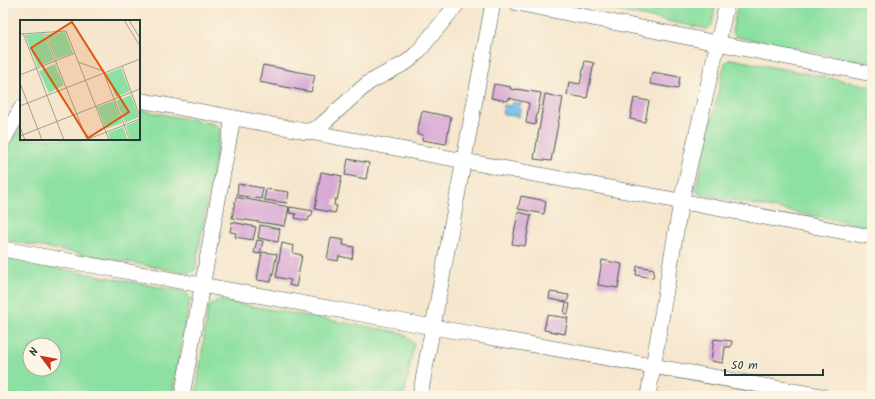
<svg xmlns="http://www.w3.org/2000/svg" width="875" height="399" viewBox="0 0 875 399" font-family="Kalam,sans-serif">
<defs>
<pattern id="water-waves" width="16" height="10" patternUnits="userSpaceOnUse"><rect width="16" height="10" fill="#6fbde9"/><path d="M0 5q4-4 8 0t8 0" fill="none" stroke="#5b9bbe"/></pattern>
</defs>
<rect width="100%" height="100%" fill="#fcf5e5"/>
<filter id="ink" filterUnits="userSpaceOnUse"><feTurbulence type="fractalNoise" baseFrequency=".025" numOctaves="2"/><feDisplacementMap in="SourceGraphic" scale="8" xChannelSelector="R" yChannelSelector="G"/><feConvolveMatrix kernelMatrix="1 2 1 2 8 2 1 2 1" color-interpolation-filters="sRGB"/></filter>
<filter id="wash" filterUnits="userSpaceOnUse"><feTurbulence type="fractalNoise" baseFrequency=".012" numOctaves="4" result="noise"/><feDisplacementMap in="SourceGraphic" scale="16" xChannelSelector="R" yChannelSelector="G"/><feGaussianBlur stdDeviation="0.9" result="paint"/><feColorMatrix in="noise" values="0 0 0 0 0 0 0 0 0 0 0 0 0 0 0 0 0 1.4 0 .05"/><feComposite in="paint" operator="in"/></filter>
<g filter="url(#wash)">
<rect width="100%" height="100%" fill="#f6e6cd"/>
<g fill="#8ce0a1" stroke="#568e6a" fill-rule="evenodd">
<path d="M576,3h140l-4,22 -5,4z"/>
<path d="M738,3h134v60l-135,-26 -5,-5z"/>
<path d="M731,59l141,27v141l-173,-33 -3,-5 29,-126z"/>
<path d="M139,110l76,14 5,6 -25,140 -6,3 -186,-33v-81l18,-33v13h118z"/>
<path d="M3,258l183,34 4,6 -18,98h-169zM30,345h24v24h-24z"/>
<path d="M217,300l186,33 11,11 -10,52h-208l12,-89z"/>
</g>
<path fill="url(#water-waves)" stroke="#477d8e" d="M512,102l9,1 -2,14 -17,-3 2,-9 7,1z"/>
<g id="blocks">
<g fill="#d9aad5">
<path d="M585,61l9,2 -7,35 -20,-3 2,-13 11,2z"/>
<path d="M263,65l52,10 -4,17 -52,-10z"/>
<path d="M652,72l28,5 -2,12 -28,-5z"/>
<path d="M494,84l17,3 -1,2 5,1 1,-1 25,4 -6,32 -9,-2 3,-20 -20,-5 -1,3 -17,-3z"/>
<path d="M545,94l18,4 -12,63 -17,-2z"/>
<path d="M634,98l15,3 -4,21 -15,-3z"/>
<path d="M422,111l29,6 -5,27 -24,-4 1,-5 -6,-1z"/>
<path d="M348,159l21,4 -3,16 -21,-4z"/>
<path d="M321,172l21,4 -5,24 -2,-1 -1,6 3,1 -2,7 -20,-4z"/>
<path d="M238,184l25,4 -2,11 -24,-4z"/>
<path d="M266,189l23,3 -2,11 -23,-3z"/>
<path d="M521,196l25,5 -2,13 -26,-5z"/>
<path d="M236,197l53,10 -4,19 -53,-8z"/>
<path d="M290,207l23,4 -2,6h-2l-1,4 -13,-3 1,-4 -7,-1z"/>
<path d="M518,212l13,3 -6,31 -13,-2z"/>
<path d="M232,222l24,5 -3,13 -18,-3 1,-4 -6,-1z"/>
<path d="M260,225l20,4 -2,13 -20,-4z"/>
<path d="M331,238l13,2 -1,5 11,2 -2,12 -13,-3 -1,5 -11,-2z"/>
<path d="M257,240l6,1 -3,13 -6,-1z"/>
<path d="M282,243l12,3 -1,7 9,2 -6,32 -7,-2 2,-5 -15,-3z"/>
<path d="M262,252l15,2 -6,28 -14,-2z"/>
<path d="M602,260l20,4 -4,24 -20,-3z"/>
<path d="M637,266l17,3 -1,9 -17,-3z"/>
<path d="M550,292l19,3 -2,7 -18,-3z"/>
<path d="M566,303l4,1 -2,10 -4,-1z"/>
<path d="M547,315l21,3 -3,16 -21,-4z"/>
<path d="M714,339l18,2 -1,6h-6l-2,16 -12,-2z"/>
</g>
</g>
</g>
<g filter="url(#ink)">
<use href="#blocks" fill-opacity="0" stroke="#3f564b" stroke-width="1"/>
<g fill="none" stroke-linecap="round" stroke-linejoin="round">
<defs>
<g id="minor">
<path d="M517,3l355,71"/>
<path d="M139,100l733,137"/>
<path d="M305,132l14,-5 49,-44 39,-21 10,-9 41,-50"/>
<path d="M3,141l18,-33"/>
<path d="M3,249l430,78 388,69"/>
<path d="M182,396l51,-278"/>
<path d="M420,396l73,-393"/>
<path d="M648,396l33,-194 46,-199"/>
</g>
</defs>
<use href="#minor" stroke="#3f564b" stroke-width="16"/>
<use href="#minor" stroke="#fff" stroke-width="15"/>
</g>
</g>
<g transform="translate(20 20)">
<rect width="120" height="120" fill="#f6e6cd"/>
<path d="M45,12l8,21 -17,6 -10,-25zM23,13l11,27 -16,7 -13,-32zM35,44l9,21 -15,8 -10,-22zM101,48l9,23 -14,6 -10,-23zM111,75l8,22 -14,6 -9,-22zM94,81l8,22 -16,6 -9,-22zM120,100v20h-9l-5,-14zM103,107l5,13h-18l-2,-7z" fill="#8ce0a1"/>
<path fill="none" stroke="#a0a290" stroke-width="1" d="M104,0l16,26M109,0l11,18M24,12l43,108M3,13l41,107M0,14l46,-3 43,109M58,42l25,9 27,69M102,46l18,51M0,55l55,-22M0,63l22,57M0,86l120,-47M0,107l5,13M0,116l120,-47M66,120l54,-21"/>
<path fill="#de580e" fill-opacity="0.15" stroke="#de580e" stroke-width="2" d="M52,2l57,90 -41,26 -57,-90z"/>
<rect width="120" height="120" fill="none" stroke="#1f3d34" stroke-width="2"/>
</g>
<rect width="875" height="399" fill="none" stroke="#fcf5e5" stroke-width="16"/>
<g transform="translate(42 357) rotate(302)"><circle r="19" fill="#fcf5e5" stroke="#a4ab9e"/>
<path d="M0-3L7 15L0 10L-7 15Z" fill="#c8321e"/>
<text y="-6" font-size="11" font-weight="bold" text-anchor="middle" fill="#1f3d34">N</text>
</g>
<path d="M725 369v6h98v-6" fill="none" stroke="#1f3d34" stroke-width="2"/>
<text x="731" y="369" font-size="12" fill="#1f3d34" stroke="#fcf5e5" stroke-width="3" paint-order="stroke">50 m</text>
</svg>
